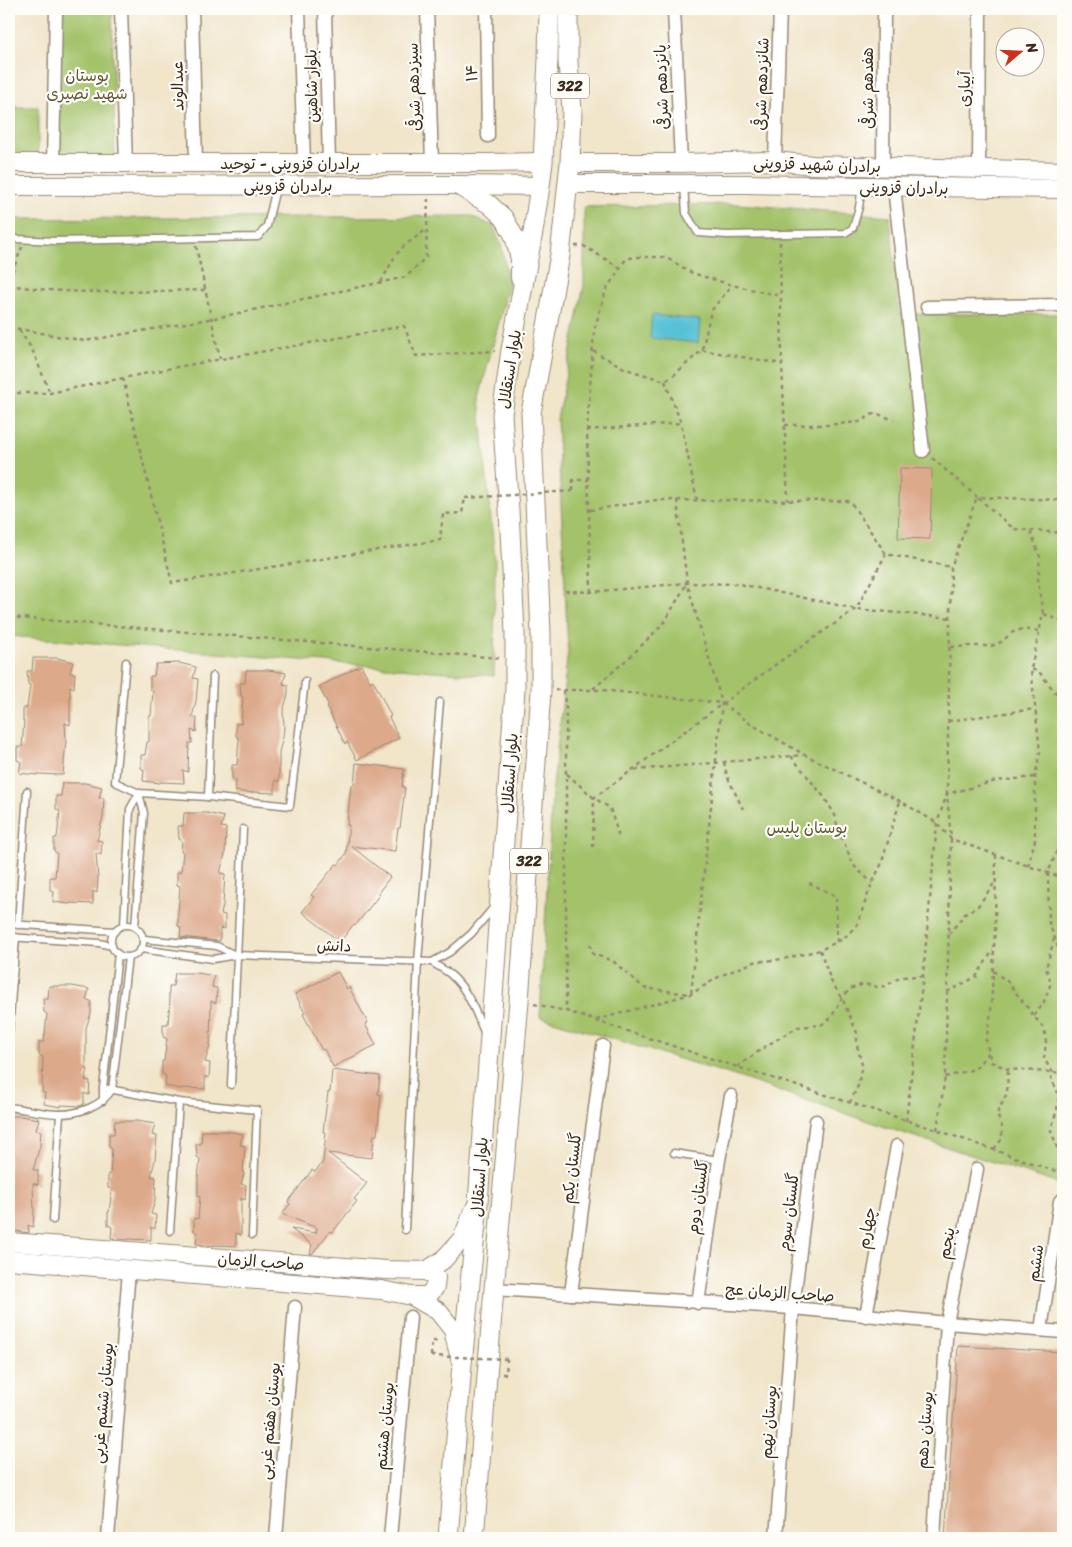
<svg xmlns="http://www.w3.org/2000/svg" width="1072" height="1547" viewBox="0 0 1072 1547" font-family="Sriracha,'Playpen Sans Arabic',sans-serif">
<rect width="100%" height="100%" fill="#fdfcf7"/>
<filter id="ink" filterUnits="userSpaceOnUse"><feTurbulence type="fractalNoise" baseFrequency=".02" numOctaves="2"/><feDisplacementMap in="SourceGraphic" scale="10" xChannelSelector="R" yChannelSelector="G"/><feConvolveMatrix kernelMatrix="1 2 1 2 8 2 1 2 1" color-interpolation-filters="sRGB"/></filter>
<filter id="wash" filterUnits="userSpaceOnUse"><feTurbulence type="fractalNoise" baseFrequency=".0096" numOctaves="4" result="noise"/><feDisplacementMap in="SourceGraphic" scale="20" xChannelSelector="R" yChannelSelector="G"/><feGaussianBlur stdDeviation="1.12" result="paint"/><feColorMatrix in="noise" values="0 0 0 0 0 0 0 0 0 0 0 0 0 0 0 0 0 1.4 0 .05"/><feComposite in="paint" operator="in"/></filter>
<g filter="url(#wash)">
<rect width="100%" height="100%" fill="#f1e5ca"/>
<g fill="#a3c269" stroke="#6f7644">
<path d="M61,9h51l3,151h-56z"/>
<rect x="9" y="107" width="29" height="52"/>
<path d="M738,204l152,12 9,98h164v871l-166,-54 -165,-56 -192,-58 12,-222 16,-144 -11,-232 27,-134v-78z"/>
<path d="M471,216l22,10 8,18 8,40 -30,114 16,162 -1,116 -485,-40v-417z"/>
</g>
<path fill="#59c1d5" stroke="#4a767a" d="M652,315l48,5 -2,23 -48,-5z"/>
<g id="blocks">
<g fill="#dda98b">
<path d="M900,468l32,1 -2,70 -32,-1z"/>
<path d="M33,658h24l16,4 -3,11h5l-1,15 -4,-2v39l-5,-2 1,17 -3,35 -26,-1v1l-18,-2 2,-11 -4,-2v-13h5l2,-25 -1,-1v-13h4l3,-23 -2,-1 -1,-13h5z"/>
<path d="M179,663l17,4 -3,11 5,1 -2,22 -4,16 5,1 -1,14 -5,-2 1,13h-3l-1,29 -5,-2 1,13 -23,-1 -1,1 -17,-2 1,-11 -3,-2v-13h4l2,-13h2v-26h2l2,-25 -3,-2v-13h4l2,-12z"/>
<path d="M361,665l9,17 3,-2 18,36 -2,1 10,21 -42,22 -10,-18 -2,2 -18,-37 2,-1 -10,-19z"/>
<path d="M246,670h23l17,3 -3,11 5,1v10l-5,16 1,15 -1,11 -4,15v30l-4,-2v13l-23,-1v1l-17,-2 1,-11 -4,-2v-13h5l2,-27 -3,-2v-13l5,1 2,-27 -2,-1 -1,-13h5z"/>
<path d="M356,763l48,6 -2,18 3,1 -5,40h-2l-3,23 -44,-5 39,31 -12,16 2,1 -25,32 -2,-1 -13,17 -38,-30 12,-15 -3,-2 25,-31 2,1 8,-11 3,-29h-2l4,-40h3z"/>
<path d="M62,783h23l17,4 -3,11h5l-1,19 -6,23 5,1 -1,14 -5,-2 2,26 -1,14 -4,-2v13l-23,-1v1l-17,-2 1,-11 -4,-1v-13h5l2,-24 -3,-2v-13h3l3,-27 -4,-2v-13h5z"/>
<path d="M184,813h23l17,4 -3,10 5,1 -1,26 -5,19 5,1 -2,31 -2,9 4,1v14l-5,-1v13l-40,-4 1,-9 -3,-2v-13l2,-27 -3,-1v-13h4l2,-20 -2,-1 1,-10 -3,-2 -1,-13h5z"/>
<path d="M338,972l9,17 2,-2 19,36 -3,1 11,21 -43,22 -9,-18 -2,1 -19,-36 2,-1 -10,-19z"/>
<path d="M175,973h23l16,3 -2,11 5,1 -1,15 -5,-2 -1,44 -5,17 5,1 -1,15 -4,-2v13l-23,-1v1l-17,-3 1,-10 -4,-2v-13h2l3,-22 -4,-2v-13h5l2,-24 -1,-1v-13h4z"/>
<path d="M49,986h23l17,3 -3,11 5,1v12l-5,15v41h2l-3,11 5,1 -1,14 -5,-2v11l-4,2 -19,-1v2l-17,-3 1,-11 -3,-1 1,-35 -4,-2v-13h5l3,-28 -3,-2 -1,-13h5z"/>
<path d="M332,1070l48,6 -2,18 3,1 -4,40h-3l-2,23 -44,-5 39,30 -13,16 3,2 -25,32 -2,-2 -18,23h-2l2,-9 -21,-16 25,4 1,-5 -35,-14 8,-10 -2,-2 24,-32 3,2 8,-10 3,-30h-3l5,-40h2z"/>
<path d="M9,1116h12l18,3 -3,11 5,1 -1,15 -7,24h5v15l-5,-2 1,29 -1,15 -5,-2 1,8 -20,-3z"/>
<path d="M115,1121h22l18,3 -3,11 5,1 -2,24 -4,16 5,1 -1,24 -4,13 5,1 -1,14 -4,-2v13l-23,-1v1l-17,-2 1,-11 -4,-2v-13h1l3,-23 -4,-1v-14l2,1 2,-26 -3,-2v-13h5z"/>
<path d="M202,1131h24l17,3 -3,11 5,1 -2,27 1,1 -3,10 5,1 -1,15 -4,-2v37l-5,-2v13l-22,-1 -1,1 -17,-2 1,-11 -3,-2v-13l4,1 2,-22 -2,-1v-18l2,-19 -3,-2 -1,-13h5z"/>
<path d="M958,1346l105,6v186h-118z"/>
</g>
</g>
</g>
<g filter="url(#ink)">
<use href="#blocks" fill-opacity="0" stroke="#968874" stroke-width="1"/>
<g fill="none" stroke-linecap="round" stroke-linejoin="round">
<defs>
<g id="service">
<path d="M684,185l2,28 12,20 29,2 118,-2 8,-5 6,-21 3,-20"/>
<path d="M9,235l7,4 39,2 203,-4 9,-11 9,-38"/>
<path d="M126,662l-11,120 24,11 69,4 82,9 15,-125"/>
<path d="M208,797l5,-121"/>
<path d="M9,924l106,7"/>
<circle cx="127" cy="941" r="16"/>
<path d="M18,925l9,-134"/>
<path d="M124,925l6,-116 9,-16"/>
<path d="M135,926l9,-113 -5,-20"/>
<path d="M9,937l90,6 13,3"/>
<path d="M144,939l73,7 18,9"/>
<path d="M141,949l72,10 23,-4 196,7c6,5 14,8 20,14 16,14 24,37 32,56"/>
<path d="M432,962l18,-10 21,-18 23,-27"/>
<path d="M9,1032l7,-95"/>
<path d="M231,1085l12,-256"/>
<path d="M103,1088l76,14 78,8 -5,125"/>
<path d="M103,1101v-13l15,-134"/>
<path d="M9,1107c15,2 36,7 51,7 19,0 41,-8 52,-24l16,-133"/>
<path d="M674,1153l45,7"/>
<path d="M53,1220l7,-106"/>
<path d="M405,1230l13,-269 22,-259"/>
<path d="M170,1231l9,-129"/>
</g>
<g id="minor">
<path d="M121,9l5,154"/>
<path d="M192,9l4,154"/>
<path d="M299,9l5,154"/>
<path d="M325,9l4,154"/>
<path d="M427,9l5,154"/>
<path d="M486,9l2,127"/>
<path d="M674,9l7,154"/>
<path d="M775,161l5,-152"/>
<path d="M53,163l3,-154"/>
<path d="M883,167l1,-158"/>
<path d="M979,169l1,-160"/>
<path d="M894,187l29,264"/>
<path d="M927,307l136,-2"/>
<path d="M494,1289l299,19 154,15 116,9"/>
<path d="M571,1294l32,-248"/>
<path d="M698,1303l21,-143 12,-64"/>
<path d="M866,1316l31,-170"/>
<path d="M1041,1330l19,-129"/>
<path d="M108,1538l21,-268"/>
<path d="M276,1538l19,-231"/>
<path d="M390,1538l20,-221"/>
<path d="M776,1538l17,-230 23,-187"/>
<path d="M934,1538l13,-215 30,-154"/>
</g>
<g id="secondary">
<path d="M9,163h477l57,-1"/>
<path d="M570,163h111l94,-2 38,4 250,6"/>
<path d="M568,184h178l317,5"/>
<path d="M457,185l33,20 14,13 10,18 6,23v19"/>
<path d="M9,186l447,-1 84,1"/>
<path d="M9,1242l377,28 40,1 17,-11 19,-21 13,-31"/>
<path d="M9,1260l372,30 31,6 26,15 15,19 7,29"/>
<path d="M412,1296h16l7,-9 1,-10 -10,-6"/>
</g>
<g id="primary">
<path d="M448,1538l14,-174 16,-161 37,-514v-56l-6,-123 -7,-95 9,-65 22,-118 7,-46 3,-24 5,-103 1,-50"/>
<path d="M474,1538l20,-249 25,-288 22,-310v-58l-10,-220 29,-158 10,-92 2,-53 -4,-48v-53"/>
</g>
</defs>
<use href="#service" stroke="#968874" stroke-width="9"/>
<use href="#minor" stroke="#968874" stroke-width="15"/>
<use href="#secondary" stroke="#968874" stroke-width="20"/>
<use href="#primary" stroke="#968874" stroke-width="21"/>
<g stroke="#968874" stroke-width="2.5" stroke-dasharray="4 4" stroke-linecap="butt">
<path d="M780,242l2,122 6,137"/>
<path d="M196,246l24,113"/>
<path d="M575,246h9l36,22"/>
<path d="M9,280l13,-33"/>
<path d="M381,282l14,-26 9,-10 23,-17"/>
<path d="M9,285c66,11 129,6 196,5"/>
<path d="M9,327l76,14 135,-24 186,-40 20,-20 2,-58"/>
<path d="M19,330l13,19 18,44"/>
<path d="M702,350l80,14"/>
<path d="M593,351l33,18 39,12 9,-6 28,-25 9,-39 21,-26"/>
<path d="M123,378l49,205 268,-43 3,-26 19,-1 3,-15"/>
<path d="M665,381l16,42 16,77"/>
<path d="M9,393h41l127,-26 227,-41 12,30 79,-5"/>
<path d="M785,425h41l33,-3 16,-9 19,7"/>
<path d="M587,430l94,-7"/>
<path d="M932,458l45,39 86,3"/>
<path d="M573,491v-11h16"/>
<path d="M677,500l10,83 35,120 -31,291"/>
<path d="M590,510l67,-10 193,1 36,53 65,13"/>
<path d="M565,591l26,1 96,-9 52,1 117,25 95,9"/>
<path d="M591,592l-4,-162 7,-99 12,-41 20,-31 9,-2h30l27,16 40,12 49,11"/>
<path d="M1044,614l19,8"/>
<path d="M9,617l490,41"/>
<path d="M951,647l22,-1h18l10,-4 12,-10 10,-3 16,2"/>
<path d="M1032,669l8,4 23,29"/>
<path d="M593,689l38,-33 33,-33 23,-40"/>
<path d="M555,690h47l120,13 29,21 54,31 95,46 37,22 14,16 112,39"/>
<path d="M563,690l3,18v303"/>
<path d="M948,721l86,-12"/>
<path d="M791,756l33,41 11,18 2,10 16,40 19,18"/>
<path d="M724,762l3,14 16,33"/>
<path d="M635,770l168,-15"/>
<path d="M567,774l27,24 16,10 9,29"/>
<path d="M1063,836l-15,37 1,50 14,38"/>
<path d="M593,847l1,-49 185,-136 77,-53 30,-55"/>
<path d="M996,855l-1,73 -4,84 -5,28 5,22 17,7 55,4"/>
<path d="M1028,866l7,-26v-63l5,-25 -9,-83 12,-55 -5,-33 2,-24 -10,-27"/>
<path d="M809,883l27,13 1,46"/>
<path d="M949,934l16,-20 13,-8 17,-24"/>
<path d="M590,944l3,10 20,7 31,27 45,6"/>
<path d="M820,950l11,31 11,17 15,35v12l5,20 -4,21 -8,16"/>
<path d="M993,971l14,10 37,48 2,13 -2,17 9,14 -2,5 8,17 -2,14 -6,21 12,35"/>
<path d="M947,992l29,-15 17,-27"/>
<path d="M534,1004l32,7 171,56 200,63 126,44"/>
<path d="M1034,1016l9,-12 8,-21 -5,-15 8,-29"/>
<path d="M596,1020l95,-26 29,-18 34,-14 29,-3 37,-9 23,-11 14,-14 15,-42 9,-18 19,-64"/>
<path d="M737,1067l29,-21 32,-19 23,-2 10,-7 11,-20 8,-9 14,-5 13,3 8,-1 16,-9 22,-1"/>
<path d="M945,1077l30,-8 14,-17"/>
<path d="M906,1121l17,-145 14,-153 10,-29 49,-13 39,-4"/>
<path d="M937,1130l8,-53 6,-238 -4,-45 4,-227 26,-70 37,32 49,4"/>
<path d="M994,1149l8,-10v-12l-5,-13 10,-21 1,-24"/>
<path d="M431,1356l1,-15h8"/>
<path d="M502,1374h4l1,-15"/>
</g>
<use href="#service" stroke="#fff" stroke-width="6"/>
<use href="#minor" stroke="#fff" stroke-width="12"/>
<use href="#secondary" stroke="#fff" stroke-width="18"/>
<use href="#primary" stroke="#fff" stroke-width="19"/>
<g stroke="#968874" stroke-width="2.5" stroke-dasharray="4 4" stroke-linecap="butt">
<path d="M465,498l108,-7"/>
<path d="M431,1356l76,3"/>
</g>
</g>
</g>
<g text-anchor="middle" stroke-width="4.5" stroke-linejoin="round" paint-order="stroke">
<g fill="#fdfcf7" stroke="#75695f" stroke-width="1">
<rect x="551" y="73.5" width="38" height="25" rx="4"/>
<rect x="510" y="848.5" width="38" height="25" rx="4"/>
</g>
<g font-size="15" font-weight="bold" fill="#3b2a1e">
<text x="570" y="91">322</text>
<text x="529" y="866">322</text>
</g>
<g font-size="16" fill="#3b2a1e" stroke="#fdfcf7">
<text transform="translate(471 73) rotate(-91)" y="6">۱۴</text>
<text transform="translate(761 84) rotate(-88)" y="6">شانزدهم شرقی</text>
<text transform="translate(177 86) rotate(-91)" y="6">عبدالوند</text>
<text transform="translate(311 86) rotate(-91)" y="6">بلوار شاهین</text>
<text transform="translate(413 87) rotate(-92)" y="6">سیزدهم شرقی</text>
<text transform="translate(661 87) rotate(-92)" y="6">پانزدهم شرقی</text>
<text transform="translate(867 88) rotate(-90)" y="6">هفدهم شرقی</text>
<text transform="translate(964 89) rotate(-90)" y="6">آبیاری</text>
<text x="290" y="169">برادران قزوینی - توحید</text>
<text transform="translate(817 164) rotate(2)" y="6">برادران شهید قزوینی</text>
<text x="288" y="191">برادران قزوینی</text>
<text transform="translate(904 187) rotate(1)" y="6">برادران قزوینی</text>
<text transform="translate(509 369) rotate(-81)" y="6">بلوار استقلال</text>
<text transform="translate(509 773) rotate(-86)" y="6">بلوار استقلال</text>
<text transform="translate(334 945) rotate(2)" y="6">دانش</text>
<text transform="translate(571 1168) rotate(-83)" y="6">گلستان یکم</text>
<text transform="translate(479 1177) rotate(-86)" y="6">بلوار استقلال</text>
<text transform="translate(697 1197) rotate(-82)" y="6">گلستان دوم</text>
<text transform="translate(788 1212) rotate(-83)" y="6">گلستان سوم</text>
<text transform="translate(866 1228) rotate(-80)" y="6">چهارم</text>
<text transform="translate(946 1243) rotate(-79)" y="6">پنجم</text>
<text transform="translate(261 1261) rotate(4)" y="6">صاحب الزمان</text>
<text transform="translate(1035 1263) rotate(-82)" y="6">ششم</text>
<text transform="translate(780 1292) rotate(4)" y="6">صاحب الزمان عج</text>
<text transform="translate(102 1403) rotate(-85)" y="6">بوستان ششم غربی</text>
<text transform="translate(269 1421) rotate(-85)" y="6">بوستان هفتم غربی</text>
<text transform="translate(768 1422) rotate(-86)" y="6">بوستان نهم</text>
<text transform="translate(384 1426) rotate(-85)" y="6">بوستان هشتم</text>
<text transform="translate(924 1430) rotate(-86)" y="6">بوستان دهم</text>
</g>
<g font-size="16" fill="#5a5834" stroke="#fdfcf7">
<text x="87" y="81">بوستان<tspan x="87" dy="18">شهید نصیری</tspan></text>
<text x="807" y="833">بوستان پلیس</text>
</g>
</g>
<rect width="1072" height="1547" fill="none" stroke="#fdfcf7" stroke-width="30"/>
<g transform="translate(1020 52) rotate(71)"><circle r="24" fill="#fdfcf7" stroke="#afa8a0"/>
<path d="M0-4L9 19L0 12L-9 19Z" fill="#c8321e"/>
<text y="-8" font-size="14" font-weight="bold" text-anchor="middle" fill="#3b2a1e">N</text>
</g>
</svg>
